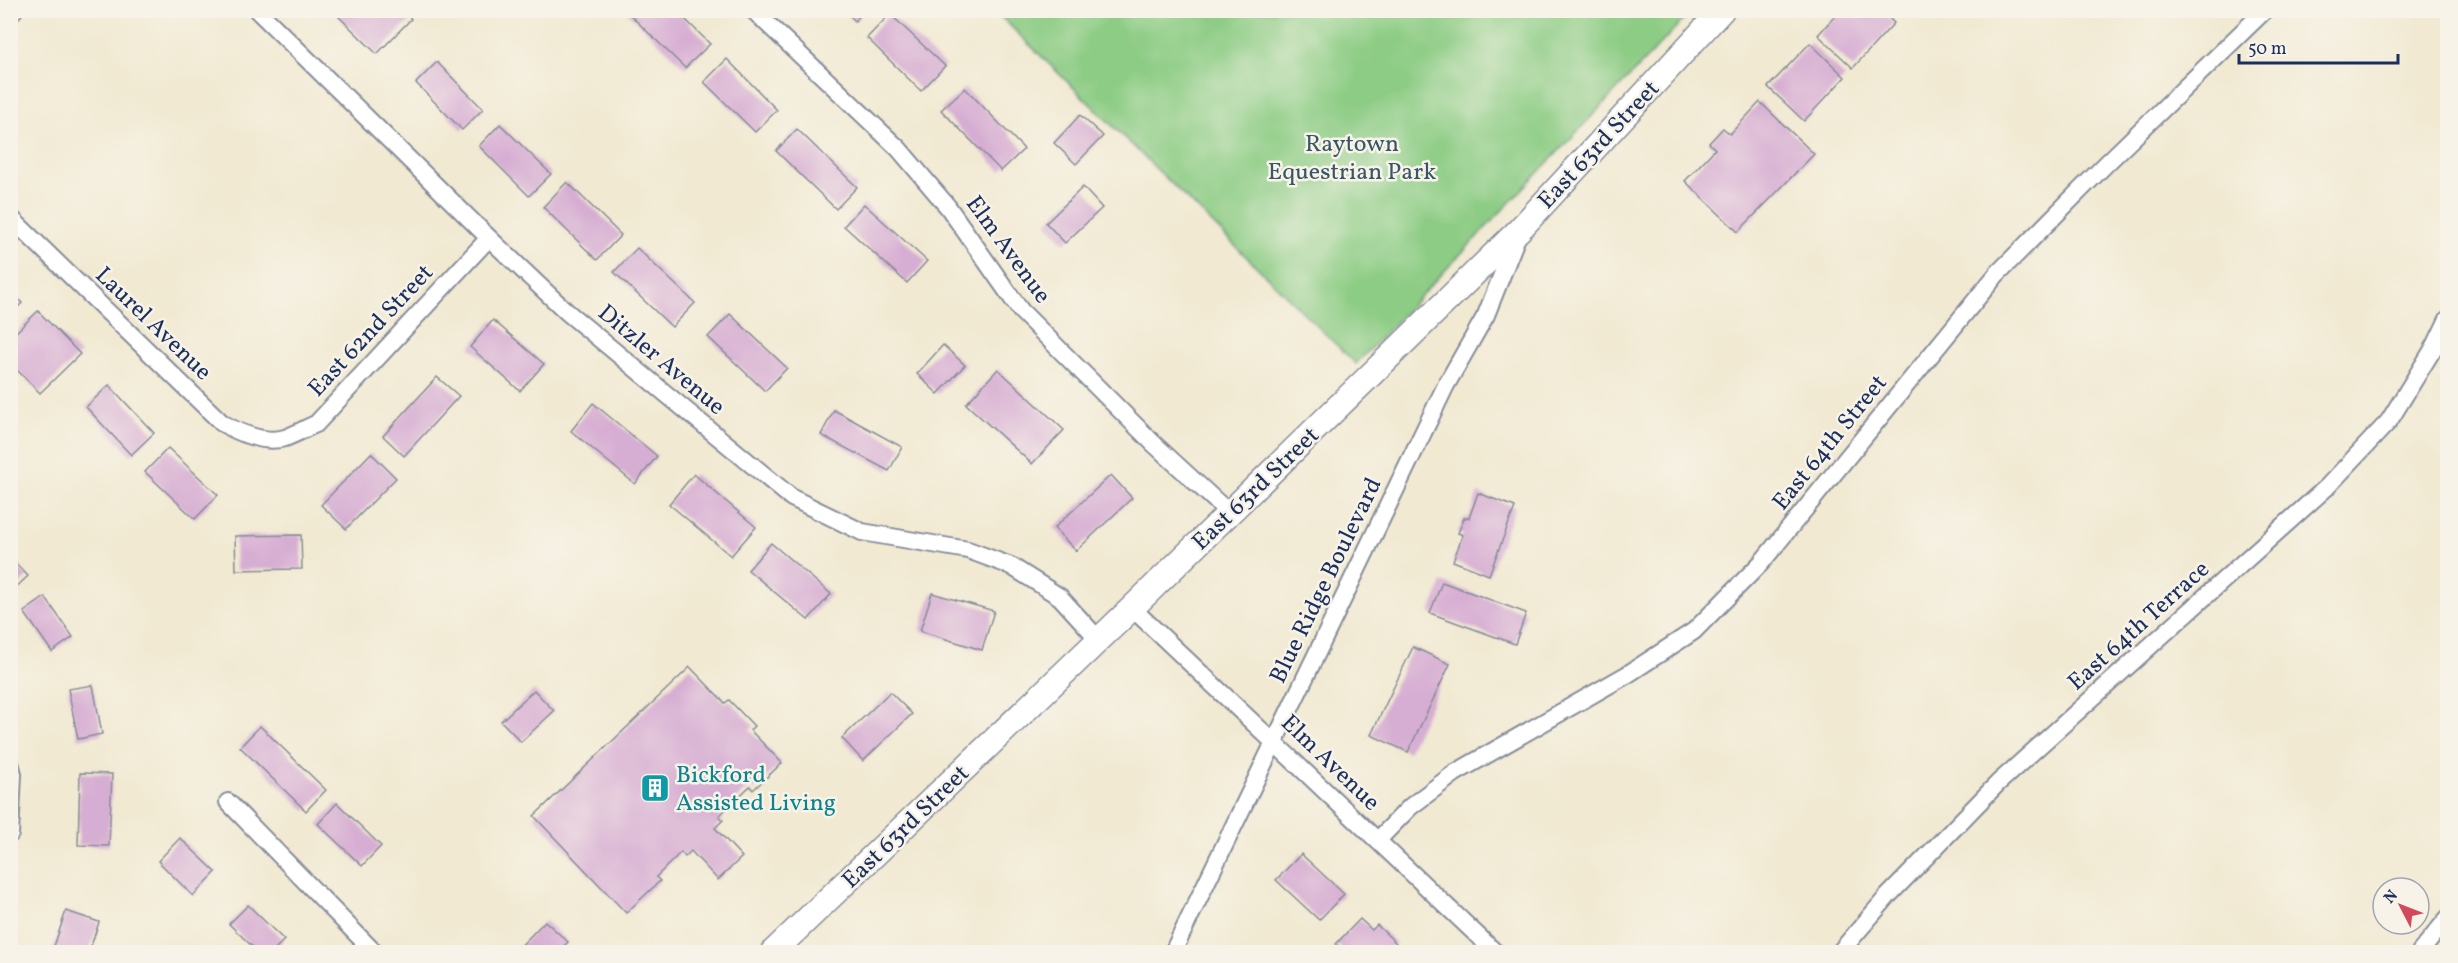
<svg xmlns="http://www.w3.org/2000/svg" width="2458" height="963" font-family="Vollkorn,serif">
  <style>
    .green { fill: #8ccc84; stroke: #547e71; stroke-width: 1.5 }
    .building { fill: #d7aed3 }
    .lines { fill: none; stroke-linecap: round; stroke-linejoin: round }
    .minor-casing { stroke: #868c98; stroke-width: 20 }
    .secondary-casing { stroke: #868c98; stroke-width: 27 }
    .minor { stroke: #fff; stroke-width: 16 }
    .secondary { stroke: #fff; stroke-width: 24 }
    .labels { text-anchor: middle; stroke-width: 5; stroke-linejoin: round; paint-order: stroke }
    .park-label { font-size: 24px; fill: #375668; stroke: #f7f3e8 }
    .street-label { font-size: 24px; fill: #1b2f5e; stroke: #f7f3e8 }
    .culture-label { font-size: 24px; fill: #0d838f; stroke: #f7f3e8; text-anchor: start }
  </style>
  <rect width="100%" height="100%" fill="#f7f3e8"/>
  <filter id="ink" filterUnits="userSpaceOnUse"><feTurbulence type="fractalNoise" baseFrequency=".0167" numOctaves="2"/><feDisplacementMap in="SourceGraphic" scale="12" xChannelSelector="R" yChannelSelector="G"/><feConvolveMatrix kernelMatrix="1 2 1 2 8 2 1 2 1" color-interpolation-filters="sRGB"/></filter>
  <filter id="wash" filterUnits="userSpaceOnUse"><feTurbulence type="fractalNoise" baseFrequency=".008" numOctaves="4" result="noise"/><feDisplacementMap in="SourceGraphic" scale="24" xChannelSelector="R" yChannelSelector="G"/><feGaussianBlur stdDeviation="1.35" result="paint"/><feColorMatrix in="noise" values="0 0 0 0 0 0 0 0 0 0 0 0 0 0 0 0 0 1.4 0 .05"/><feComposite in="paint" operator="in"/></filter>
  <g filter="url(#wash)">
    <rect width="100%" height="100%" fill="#f1e9d2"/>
    <path class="green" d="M995 11H1692L1356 364Z"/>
    <g id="blocks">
      <g class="building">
        <path d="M332 10H402L411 19 377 54Z"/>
        <path d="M630 10H676L710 44 685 68 628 13Z"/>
        <path d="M844 10H865L855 21Z"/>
        <path d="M1840 10H1881L1894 23 1853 68 1818 35Z"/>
        <path d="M1929 10H1947L1938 19Z"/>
        <path d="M890 14 945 66 921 91 867 38Z"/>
        <path d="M1810 43 1845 77 1804 121 1768 87Z"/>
        <path d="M727 59 777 110 755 132 704 82Z"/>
        <path d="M437 62 483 109 462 130 416 83Z"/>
        <path d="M965 88 1024 149 1001 171 941 110Z"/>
        <path d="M1760 102 1814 154 1738 232 1685 181 1715 149 1709 143 1723 128 1730 134Z"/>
        <path d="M1080 115 1103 136 1076 164 1054 143Z"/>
        <path d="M500 124 551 174 529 196 479 146Z"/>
        <path d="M797 129 857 187 836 209 776 151Z"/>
        <path d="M567 182 621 235 597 260 543 207Z"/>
        <path d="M1083 187 1102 208 1065 243 1046 223Z"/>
        <path d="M864 204 927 261 907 283 844 226Z"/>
        <path d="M637 248 695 303 672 327 614 272Z"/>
        <path d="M10 291 22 303 10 315Z"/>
        <path d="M38 311 80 354 40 393 10 363V338Z"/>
        <path d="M730 314 787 368 765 391 708 337Z"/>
        <path d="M493 320 544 364 520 391 470 347Z"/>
        <path d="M943 345 965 365 938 394 917 374Z"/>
        <path d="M998 369 1064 430 1032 464 966 404Z"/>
        <path d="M437 377 459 396 404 456 383 436Z"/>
        <path d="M109 385 154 433 131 455 86 407Z"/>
        <path d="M593 403 657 456 635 484 571 431Z"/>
        <path d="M834 410 902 447 889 471 821 435Z"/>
        <path d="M168 448 218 495 195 519 145 472Z"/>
        <path d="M371 453 396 478 346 529 321 505Z"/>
        <path d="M694 474 756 527 731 556 669 504Z"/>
        <path d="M1111 475 1132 498 1076 551 1054 528Z"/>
        <path d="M1478 493 1515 507 1489 575 1453 561 1463 535 1458 533 1464 518H1469Z"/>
        <path d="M301 535 302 569 236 570 235 536Z"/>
        <path d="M771 543 831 594 808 620 748 570Z"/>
        <path d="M10 558 28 576 10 593Z"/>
        <path d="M1442 582 1526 613 1515 644 1430 613Z"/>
        <path d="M932 593 994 611 982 650 920 631Z"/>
        <path d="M45 597 73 637 52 652 24 612Z"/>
        <path d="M1413 647 1450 664 1408 752 1371 735Z"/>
        <path d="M690 667 725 703 729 700 754 726 750 730 782 763 753 790 750 786 719 816 723 820 715 828 742 857 718 880 691 851 685 857 681 852 656 877 660 881 626 913 534 816Z"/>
        <path d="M93 685 102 734 78 739 68 689Z"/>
        <path d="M534 690 554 711 521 742 501 721Z"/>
        <path d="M890 692 912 714 863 761 842 738Z"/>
        <path d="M260 726 326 790 306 811 240 747Z"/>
        <path d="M80 773 112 774 109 846 78 845Z"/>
        <path d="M337 803 381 846 362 866 318 824Z"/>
        <path d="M180 838 216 872 193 896 158 861Z"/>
        <path d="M1301 854 1344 894 1319 920 1276 880Z"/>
        <path d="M248 905 284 940 272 952H258L229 924Z"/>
        <path d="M66 911 99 922 89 952H52Z"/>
        <path d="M1360 919 1372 930 1377 925 1396 943 1391 948 1396 952H1345L1336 944Z"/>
        <path d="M545 921 568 942 558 952H515Z"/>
      </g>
    </g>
  </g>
  <g filter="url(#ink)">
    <use href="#blocks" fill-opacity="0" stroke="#868c98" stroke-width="1.5"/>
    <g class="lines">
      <g class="minor-casing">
        <g id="minor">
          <path d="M257 10 489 238 567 312 792 498 862 532 968 550 1011 566 1060 597 1099 640"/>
          <path d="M753 10 899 149 948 207 1021 311 1153 443 1229 513"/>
          <path d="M10 14 14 10"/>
          <path d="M10 217 222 423C239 433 265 444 285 438 296 434 306 428 316 424L489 238"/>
          <path d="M1132 608 1495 952"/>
          <path d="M10 763 13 774 10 834"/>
          <path d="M228 802 374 952"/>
          <path d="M1378 840 1410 807 1455 773 1628 674 1694 631 1761 563 1997 274 2107 163 2265 10"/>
          <path d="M1173 952 1446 385 1486 315 1517 237"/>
          <path d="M1840 952 1887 897 1998 783 2327 487 2389 421 2435 346 2448 319"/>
          <path d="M2420 952 2448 918"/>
        </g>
      </g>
      <g class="secondary-casing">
        <path id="secondary" d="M773 952 1132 608 1520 229 1722 10"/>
      </g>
      <use href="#minor" class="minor"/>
      <use href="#secondary" class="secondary"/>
    </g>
  </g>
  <defs>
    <g id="building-square" transform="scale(1.5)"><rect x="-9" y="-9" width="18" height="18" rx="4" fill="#0f9aa8" stroke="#f7f3e8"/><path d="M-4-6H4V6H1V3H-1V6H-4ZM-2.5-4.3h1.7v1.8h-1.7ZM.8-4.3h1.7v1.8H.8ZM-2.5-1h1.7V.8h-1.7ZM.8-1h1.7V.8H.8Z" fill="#fff"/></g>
  </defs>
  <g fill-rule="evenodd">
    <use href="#building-square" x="655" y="788"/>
  </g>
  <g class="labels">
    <g class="park-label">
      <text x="1352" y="151">Raytown<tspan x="1352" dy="28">Equestrian Park</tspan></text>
    </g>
    <g class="street-label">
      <text transform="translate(1598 144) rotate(-47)" y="8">East 63rd Street</text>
      <text transform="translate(1009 249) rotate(54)" y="8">Elm Avenue</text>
      <text transform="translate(154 323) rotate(44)" y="8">Laurel Avenue</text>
      <text transform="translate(370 330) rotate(-47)" y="8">East 62nd Street</text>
      <text transform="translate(662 359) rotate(40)" y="8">Ditzler Avenue</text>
      <text transform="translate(1829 442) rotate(-51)" y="8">East 64th Street</text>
      <text transform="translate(1255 488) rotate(-44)" y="8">East 63rd Street</text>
      <text transform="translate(1325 580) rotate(-64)" y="8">Blue Ridge Boulevard</text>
      <text transform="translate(2138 625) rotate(-42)" y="8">East 64th Terrace</text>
      <text transform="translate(1331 762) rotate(44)" y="8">Elm Avenue</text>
      <text transform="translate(905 826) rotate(-44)" y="8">East 63rd Street</text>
    </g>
    <g class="culture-label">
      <text x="676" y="782">Bickford<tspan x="676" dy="28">Assisted Living</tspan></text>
    </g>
  </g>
  <rect width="2458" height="963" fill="none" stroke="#f7f3e8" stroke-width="36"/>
  <g transform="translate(2401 906) rotate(312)"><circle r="28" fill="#f7f3e8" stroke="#9fa5b1" stroke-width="1.5"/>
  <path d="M0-4.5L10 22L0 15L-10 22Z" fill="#d1495b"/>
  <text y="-9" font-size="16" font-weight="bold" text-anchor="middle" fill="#1b2f5e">N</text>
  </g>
  <path d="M2239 54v9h159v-9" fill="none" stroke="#1b2f5e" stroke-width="3"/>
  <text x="2248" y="54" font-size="18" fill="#1b2f5e" stroke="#f7f3e8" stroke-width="4.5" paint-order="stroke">50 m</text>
</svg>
